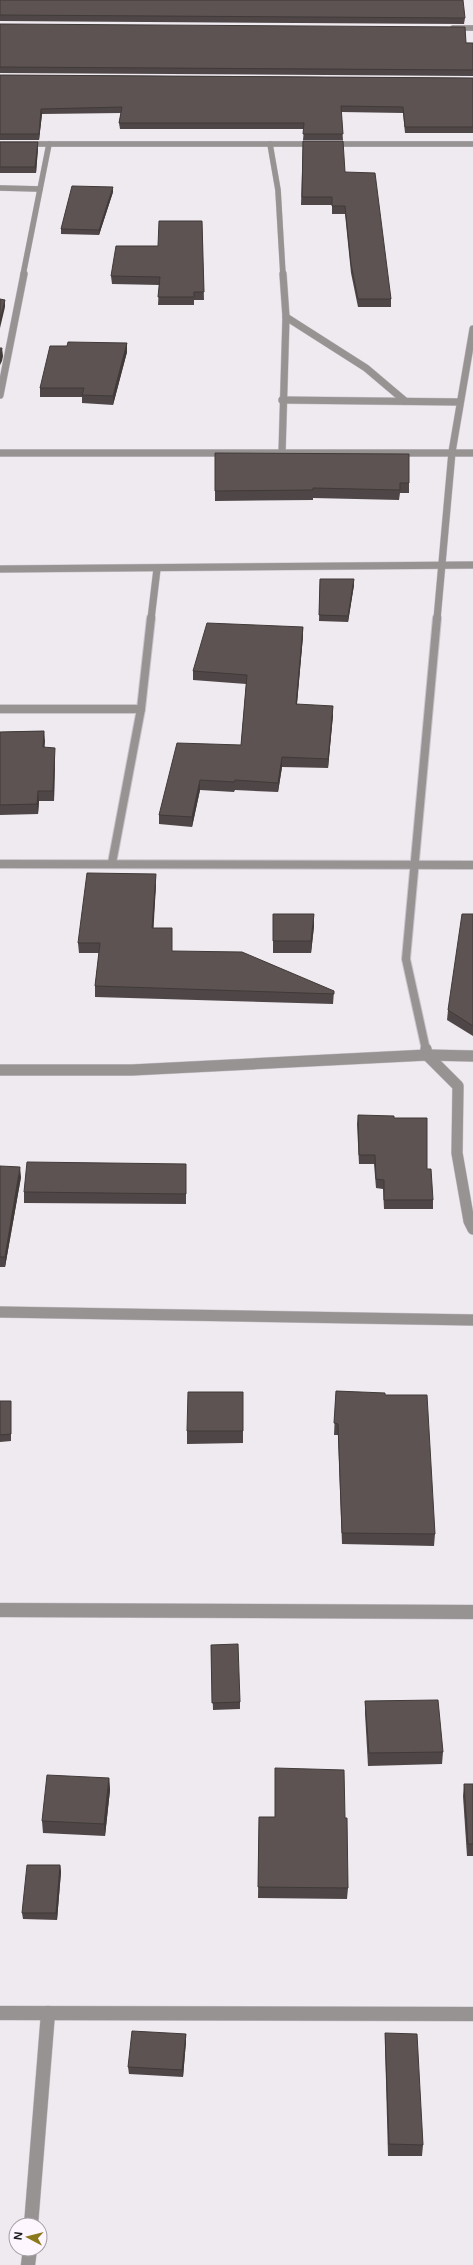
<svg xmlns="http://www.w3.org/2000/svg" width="473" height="2265" font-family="Inter,sans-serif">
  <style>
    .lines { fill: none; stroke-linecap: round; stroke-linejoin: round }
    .street-far4-casing { stroke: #cac4cb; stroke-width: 6 }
    .street-far3-casing { stroke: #cac4cb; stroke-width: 8 }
    .street-far2-casing { stroke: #cac4cb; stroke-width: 10 }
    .street-far1-casing { stroke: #cac4cb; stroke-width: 12 }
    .street-casing { stroke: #cac4cb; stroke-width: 15 }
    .street-far4 { stroke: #989393; stroke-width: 5.5 }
    .street-far3 { stroke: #989393; stroke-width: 7 }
    .street-far2 { stroke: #989393; stroke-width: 8 }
    .street-far1 { stroke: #989393; stroke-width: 11 }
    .street { stroke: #989393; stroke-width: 14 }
    .wall { fill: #4f4747 }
    .shaded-wall { fill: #403a39 }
    .building { fill: #5c5352; stroke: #403a39 }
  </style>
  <rect width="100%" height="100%" fill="#efe9f0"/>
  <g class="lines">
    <g class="street-far4-casing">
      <g id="street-far4">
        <path d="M453 28H473"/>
        <path d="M0 144H473"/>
        <path d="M270 144 278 190 283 275"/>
        <path d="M0 188 40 189"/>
        <path d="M23 275 49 144"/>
      </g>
    </g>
    <g class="street-far3-casing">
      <g id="street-far3">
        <path d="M286 317 366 368 405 401"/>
        <path d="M0 395 24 274"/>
        <path d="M282 400 459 402"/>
        <path d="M0 453H473"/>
        <path d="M282 453 286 317 283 274"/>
        <path d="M0 569 473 565"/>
        <path d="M151 619 157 569"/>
        <path d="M437 619 452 452 473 329"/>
      </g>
    </g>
    <g class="street-far2-casing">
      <g id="street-far2">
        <path d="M0 709H141"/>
        <path d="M112 863 141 709 151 618"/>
        <path d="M0 864 473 865"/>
        <path d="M426 1050 406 959 437 618"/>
      </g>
    </g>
    <g class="street-far1-casing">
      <g id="street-far1">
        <path d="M426 1049 427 1055 458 1086 457 1153 469 1221 473 1229"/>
        <path d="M0 1070H132L427 1055 473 1056"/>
        <path d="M0 1312 473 1320"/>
      </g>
    </g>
    <g class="street-casing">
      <g id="street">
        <path d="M0 1610 473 1612"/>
        <path d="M0 2013 473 2014"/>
        <path d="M31 2225 48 2013"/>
        <path d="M28 2265 30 2249"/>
      </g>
    </g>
    <use href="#street-far4" class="street-far4"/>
    <use href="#street-far3" class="street-far3"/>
    <use href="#street-far2" class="street-far2"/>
    <use href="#street-far1" class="street-far1"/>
    <use href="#street" class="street"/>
  </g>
  <g class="wall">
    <path d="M0 0 465 18 464 24 0 21Z"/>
    <path d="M0 24 473 43V76L0 73Z"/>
    <path d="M0 75 473 78V133H405L403 113 341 112 343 140H303L304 129H120L119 123 121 113 42 114 39 140H0Z"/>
    <path d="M303 141 345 172 391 299V307H358L351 273 345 214H332V205H301Z"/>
    <path d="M0 142 38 148 36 173H0Z"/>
    <path d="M113 192 99 235 61 234V229Z"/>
    <path d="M202 221 204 300H194V305H158L159 285 112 284 111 276 158 246Z"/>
    <path d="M127 343V352L113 405 82 403V397H40V388L67 346Z"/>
    <path d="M215 453 409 483V493H400L399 500 313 498V500L215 501Z"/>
    <path d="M320 579 354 585 348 622 319 621Z"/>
    <path d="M303 627V636L297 704 333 715 328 768 282 767 278 792 235 790 234 792 200 790 192 827 159 824V815L241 745 246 684 193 680V671Z"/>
    <path d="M44 731V747L55 758 54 801H39L38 814 0 815V732Z"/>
    <path d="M156 884 153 928H172V951L334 991 333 1004 95 997V986L99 953H79L78 943Z"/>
    <path d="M273 914 314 926 311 953H273Z"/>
    <path d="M473 914V1036L447 1020 448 1010Z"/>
    <path d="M358 1115 394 1118 433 1200V1209H384L383 1189 376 1188 374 1164H359L357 1124Z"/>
    <path d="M186 1164V1204L24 1203V1192Z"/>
    <path d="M0 1166 21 1177 5 1267H0Z"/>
    <path d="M336 1391 385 1395 435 1534 434 1546 342 1544 338 1435H334Z"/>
    <path d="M243 1392V1443L187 1444V1431Z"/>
    <path d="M0 1401 11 1408V1441L0 1442Z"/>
    <path d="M211 1645 240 1702V1709L213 1710Z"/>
    <path d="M365 1701 443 1752 442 1764 368 1766 365 1713Z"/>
    <path d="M109 1778 110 1790 105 1836 43 1833 42 1821Z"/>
    <path d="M464 1784H473V1856H467L463 1796Z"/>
    <path d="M259 1817 345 1818 348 1888 347 1899 258 1898Z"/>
    <path d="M60 1865 61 1872 57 1920 23 1919 22 1913Z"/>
    <path d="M385 2033 423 2145 422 2156H388L385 2045Z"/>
    <path d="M186 2034V2041L183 2077 129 2074 128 2067Z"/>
  </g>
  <g class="shaded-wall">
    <path d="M41 109 42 114 39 140V134Z"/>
    <path d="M38 142V148L36 173 35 167Z"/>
    <path d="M113 187V192L99 235V230Z"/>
    <path d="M5 300V307L0 328V319Z"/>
    <path d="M127 343V352L113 405V396Z"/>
    <path d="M2 348 3 356 2 361 0 365V356Z"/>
    <path d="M354 579V585L348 622V616Z"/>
    <path d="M303 627V636L296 714V704Z"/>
    <path d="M333 706V715L328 768V759Z"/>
    <path d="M44 731 45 741 44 757 43 747Z"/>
    <path d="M55 748V758L54 801 53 791Z"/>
    <path d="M282 757V767L278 792V783Z"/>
    <path d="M200 780V790L192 827V817Z"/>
    <path d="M38 791 39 801 38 814 37 804Z"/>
    <path d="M156 874V884L153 938 152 928Z"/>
    <path d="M314 914V926L311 953V941Z"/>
    <path d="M20 1167 21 1177 5 1267V1257Z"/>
    <path d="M109 1778 110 1790 105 1836 104 1824Z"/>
    <path d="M60 1865 61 1872 57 1920 56 1913Z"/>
    <path d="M186 2034V2041L183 2077 182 2070Z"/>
  </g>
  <g class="building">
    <path d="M0 0H463L465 18 0 15Z"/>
    <path d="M0 24 465 27 466 43H473V70L0 67Z"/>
    <path d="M0 75 473 78V127H405L403 107 341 106 343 134H303L304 123H119L122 107 41 109 39 134H0Z"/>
    <path d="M303 141H343L345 172 375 173 391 299H358L351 264 345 206H332V197H302Z"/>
    <path d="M0 142H38L35 167H0Z"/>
    <path d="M72 186 113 187 99 230 61 229Z"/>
    <path d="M159 221H202L204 292H194V297H158L160 277 111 276 116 246H158Z"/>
    <path d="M0 299 5 300 0 319Z"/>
    <path d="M68 342 127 343 113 396 82 395 84 388H40L50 346H67Z"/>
    <path d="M0 348H2L0 356Z"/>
    <path d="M215 453 409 454V483H400V490L313 488V490L215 491Z"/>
    <path d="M320 579H354L348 616 319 615Z"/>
    <path d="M207 623 303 627 296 704 333 706 328 759 282 757 278 783 235 780 234 782 200 780 192 817 159 815 177 743 241 745 247 675 193 671Z"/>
    <path d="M44 731 43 747 55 748 53 791H38L37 804 0 805V732Z"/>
    <path d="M87 873 156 874 152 928H172V951L242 952 334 991V994L95 986 100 943H78Z"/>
    <path d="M273 914H314L311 941H273Z"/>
    <path d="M462 914H473V1026L448 1010Z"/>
    <path d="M358 1115 394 1116V1118H427V1169H431L433 1200H384V1180L376 1179 375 1155H359Z"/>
    <path d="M27 1162 186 1164V1194L24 1192Z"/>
    <path d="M0 1166 20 1167 5 1257H0Z"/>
    <path d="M336 1391 385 1393V1395H427L435 1534 342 1533 338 1424 334 1423Z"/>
    <path d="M188 1392H243V1431H187Z"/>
    <path d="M0 1401H11V1434L0 1435Z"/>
    <path d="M238 1644 240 1702 212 1703 211 1645Z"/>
    <path d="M438 1700 443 1752 369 1753 365 1701Z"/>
    <path d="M275 1768 344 1770 345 1818H347L348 1888 258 1887 259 1817H275Z"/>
    <path d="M47 1775 109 1778 104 1824 42 1821Z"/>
    <path d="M464 1784H473V1844H468Z"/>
    <path d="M27 1865H60L56 1913H22Z"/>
    <path d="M132 2031 186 2034 182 2070 128 2067Z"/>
    <path d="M385 2033 417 2034 423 2145 389 2144Z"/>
  </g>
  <g transform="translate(28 2237) rotate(277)"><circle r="19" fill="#fdf6fe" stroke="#a49fa5"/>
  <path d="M0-3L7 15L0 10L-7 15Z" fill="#8c781c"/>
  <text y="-6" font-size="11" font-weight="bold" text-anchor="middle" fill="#1f1d20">N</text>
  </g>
</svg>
